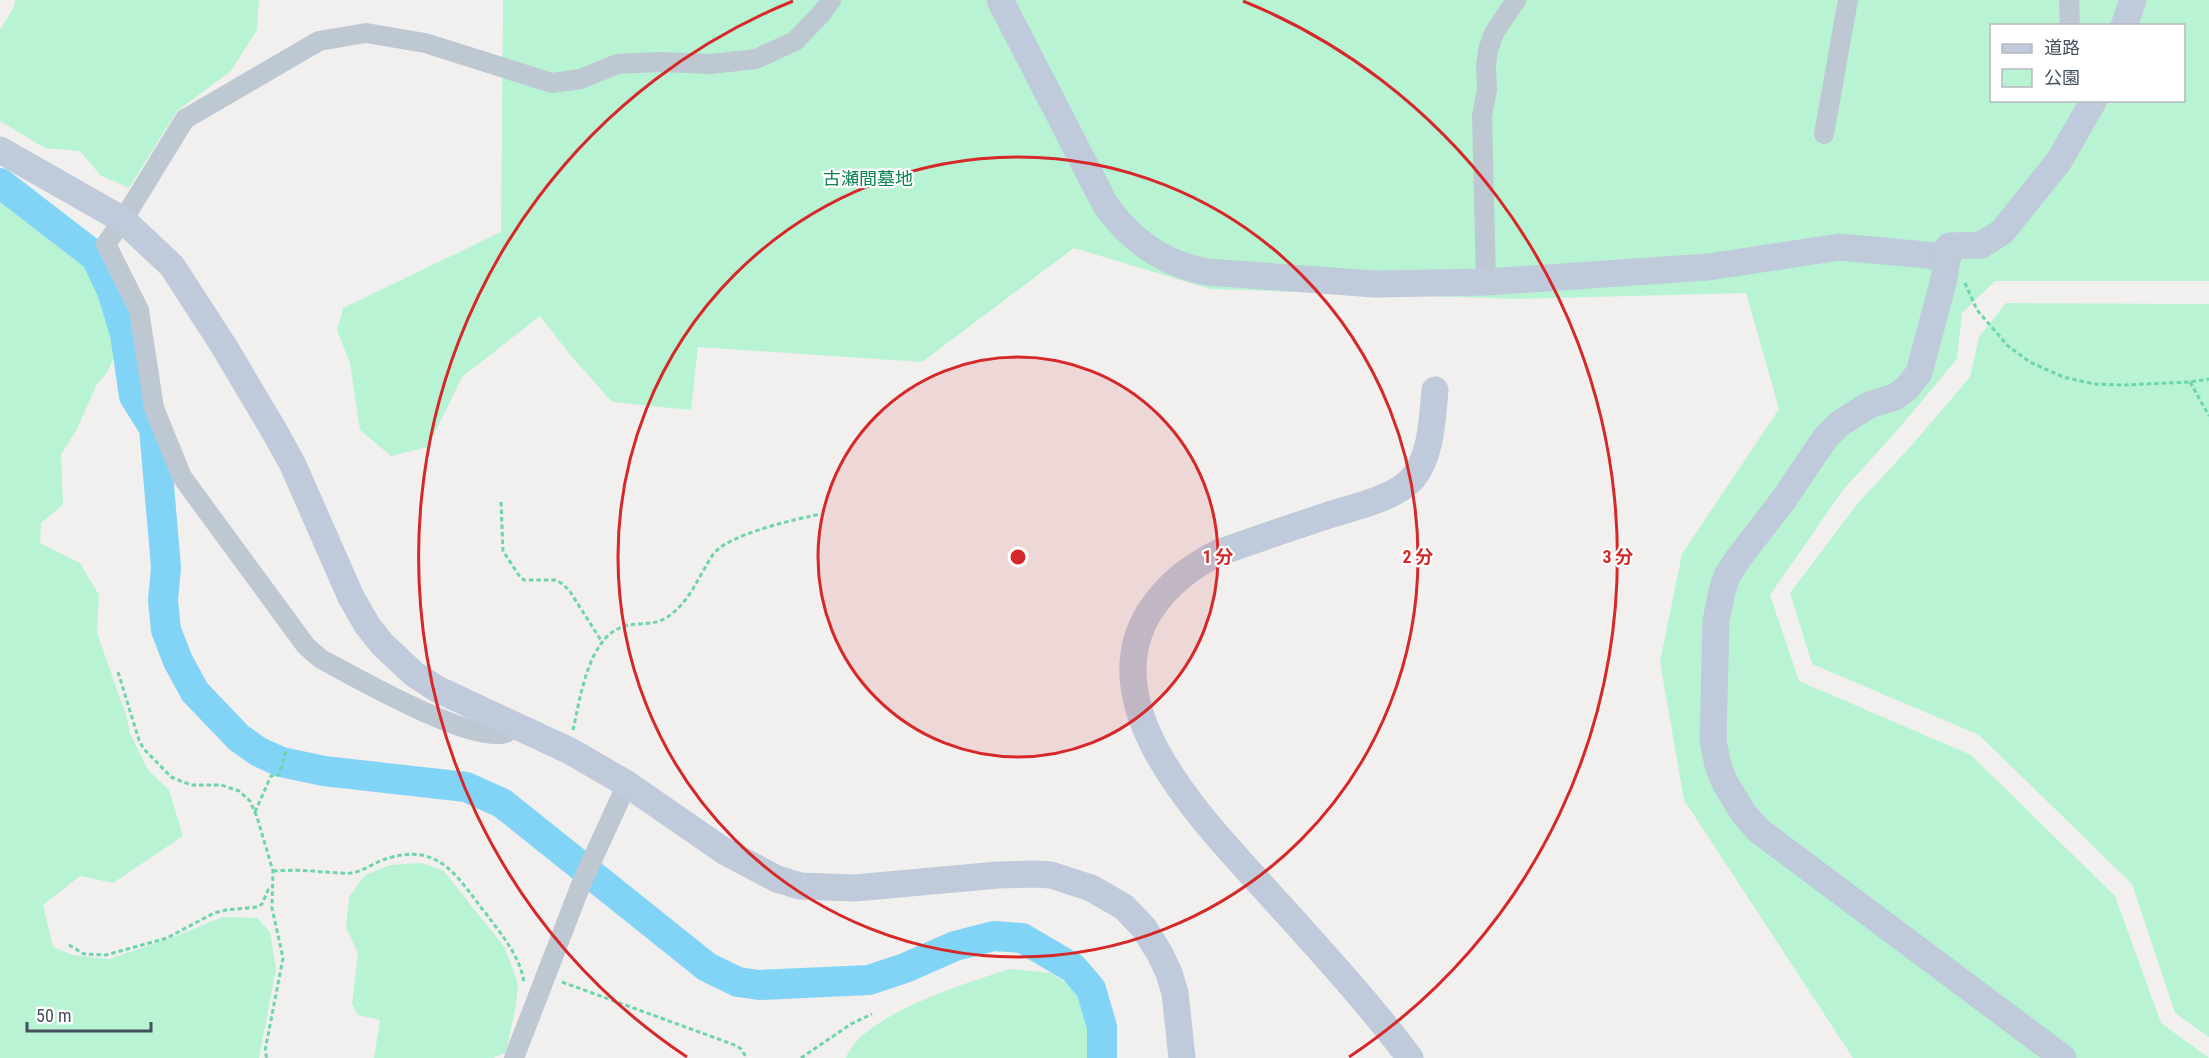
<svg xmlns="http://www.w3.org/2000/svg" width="2209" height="1058" font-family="'Roboto Condensed','Noto Sans JP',sans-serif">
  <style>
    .green { fill: #b8f4d4; fill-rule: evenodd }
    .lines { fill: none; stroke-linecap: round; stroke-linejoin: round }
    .river { stroke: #81d4f6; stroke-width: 30 }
    .path { stroke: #6cd6aa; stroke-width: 3; stroke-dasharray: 4.5 3; stroke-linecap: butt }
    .street { stroke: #bec8d2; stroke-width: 20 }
    .secondary { stroke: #bfcada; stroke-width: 27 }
    .ring { fill: none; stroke: #d62828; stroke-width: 3 }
    .labels { text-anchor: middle; stroke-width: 4.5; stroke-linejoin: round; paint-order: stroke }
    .park-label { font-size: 18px; fill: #0d8252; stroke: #fff }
    .centre { fill: #d62828; stroke: #fff; stroke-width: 3 }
    .ring-label { font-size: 18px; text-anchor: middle; font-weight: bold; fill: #d62828; stroke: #fff; stroke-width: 4.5; stroke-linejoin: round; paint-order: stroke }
  </style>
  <rect width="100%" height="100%" fill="#f2efef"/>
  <g class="green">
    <path d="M15 0H259L257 30 231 71 177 111 129 188 100 175 80 151 45 148 0 121V30L14 7Z"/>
    <path d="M503 0H2209V281H1995L1962 313 1957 359 1896 432 1843 490 1770 595 1799 681 1971 755 2115 896 2161 1023 2209 1058H1853L1684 800 1660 662 1682 554 1779 409 1746 293 1518 299 1210 289 1074 248 922 362 698 347 691 410 612 402 572 357 540 316 462 377 428 447 391 456 360 430 350 363 337 330 343 308 501 232ZM1992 26H2184V100H1992Z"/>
    <path d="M0 190 70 241 82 260 92 263 110 299 120 344 107 373 97 384 76 431 61 454 63 505 41 523 40 543 80 563 99 595 97 633 126 715 130 733 148 770 169 790 183 836 113 883 80 876 43 905 53 947 72 955 109 959 176 936 223 917 257 918 270 932 276 969 259 1058H0Z"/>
    <path d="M2006 303 2209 304V1037L2175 1013 2132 884 1979 735 1812 664 1790 593 1858 503 1912 445 1970 377 1979 337Z"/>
    <path d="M421 863 443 870 505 948 518 984 516 1005 506 1052 493 1058H374L380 1020 358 1015 352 1004 358 953 346 928 349 897 365 875 390 865Z"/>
    <path d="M1010 969 1051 973 1076 990 1084 1017 1092 1024 1093 1058H846C861 1015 969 982 1010 969Z"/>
  </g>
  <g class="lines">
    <path class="river" d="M0 183 96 257 112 291 125 334 134 396 154 428 166 567 163 600 166 630 178 661 195 692 239 738 259 752 281 762 324 771 466 787 502 803 707 967 738 982 759 985 869 980 905 968 955 946 994 936 1022 938 1073 968 1091 989 1102 1027V1058"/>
    <g class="path">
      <path d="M1965 283 1977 310 2008 346 2030 362 2063 377 2094 384 2124 385 2190 382 2209 379"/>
      <path d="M2190 382 2209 416"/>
      <path d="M501 502 503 551 520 577 524 580H556L561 583 569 590 602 642"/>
      <path d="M118 672 139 740 143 748 171 777 191 785H221L239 791 250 801 257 817 273 871 272 908 283 958 265 1051 267 1058"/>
      <path d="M573 730C580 699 588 639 622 627 642 620 655 629 674 612 692 596 699 576 712 556 724 535 796 519 821 514"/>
      <path d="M255 812 271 776 279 775 286 751"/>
      <path d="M273 871C290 870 306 870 323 872 332 872 342 874 351 873 365 871 376 861 389 858 441 842 459 880 487 915 502 935 521 958 524 983"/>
      <path d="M69 945 84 954 106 955 167 938 214 913 226 910 257 907 262 904 268 890 271 888"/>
      <path d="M562 982 732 1044 740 1048 747 1058"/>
      <path d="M801 1058 851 1024 872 1014"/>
    </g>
    <g class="street">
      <path d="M2069 0 2070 26"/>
      <path d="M1824 134 1848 0"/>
      <path d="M1486 282 1482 116 1487 89 1486 66 1488 50 1494 33 1516 0"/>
      <path d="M517 724C514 727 509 731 506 733 471 744 355 677 321 659L306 646 182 477 154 408 139 310 106 244 123 220 185 119 319 41 366 33 425 43 552 83 581 79 617 64 659 62 711 64 756 59 795 41 822 13 831 0"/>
      <path d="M514 1058 582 882 627 784"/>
    </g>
    <g class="secondary">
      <path d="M1000 0 1105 204C1130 240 1165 265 1208 272L1375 284 1486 282 1708 267 1840 247 1948 257"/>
      <path d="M2124 26 2133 0"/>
      <path d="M0 150 123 220 172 266 225 348 276 434 293 465 351 597 367 625 382 644 414 674 437 689 570 751 627 784 724 851 777 879 800 886 855 888 998 875 1033 874 1051 875 1091 888 1124 907 1144 928 1160 954 1169 973 1175 993 1182 1058"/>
      <path d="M1410 1058C1368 1002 1321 951 1274 899 1213 830 1087 711 1150 611 1168 584 1190 567 1218 553 1254 540 1290 528 1326 516 1353 507 1395 499 1413 478 1432 454 1432 419 1435 390"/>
      <path d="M2063 1058 1758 830 1744 814 1725 783 1718 765 1713 741 1716 621 1722 591 1727 576 1737 560 1784 499 1826 437 1839 424 1869 405 1895 397 1907 388 1919 373 1944 279 1949 246 1981 245 2002 232 2059 161 2094 100"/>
    </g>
  </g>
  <circle cx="1018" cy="557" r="200" fill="#d62828" fill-opacity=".12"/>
  <g class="ring">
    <circle cx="1018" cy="557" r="200"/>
    <circle cx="1018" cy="557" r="400"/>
    <path d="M687 1057A600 600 0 0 1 793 1M1243 1A600 600 0 0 1 1349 1057"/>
  </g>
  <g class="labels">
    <g class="park-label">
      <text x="868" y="185">古瀬間墓地</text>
    </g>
  </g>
  <circle cx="1018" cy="557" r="9" class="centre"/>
  <g class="ring-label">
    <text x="1218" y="563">1 分</text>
    <text x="1418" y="563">2 分</text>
    <text x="1618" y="563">3 分</text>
  </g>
  <rect x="1990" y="24" width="195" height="78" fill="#ffffff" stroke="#b5b9bf" stroke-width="1.5"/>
  <rect x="2002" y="44" width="30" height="9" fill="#bfcada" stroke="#b5b9bf" stroke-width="1.5"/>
  <text x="2044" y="54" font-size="18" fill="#45505e">道路</text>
  <rect x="2002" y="69" width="30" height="18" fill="#b8f4d4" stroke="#b5b9bf" stroke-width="1.5"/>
  <text x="2044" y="84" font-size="18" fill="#45505e">公園</text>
  <path d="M27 1022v9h124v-9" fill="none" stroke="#45505e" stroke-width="3"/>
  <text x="36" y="1022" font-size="18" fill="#45505e" stroke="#ffffff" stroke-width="4.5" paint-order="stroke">50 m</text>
</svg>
